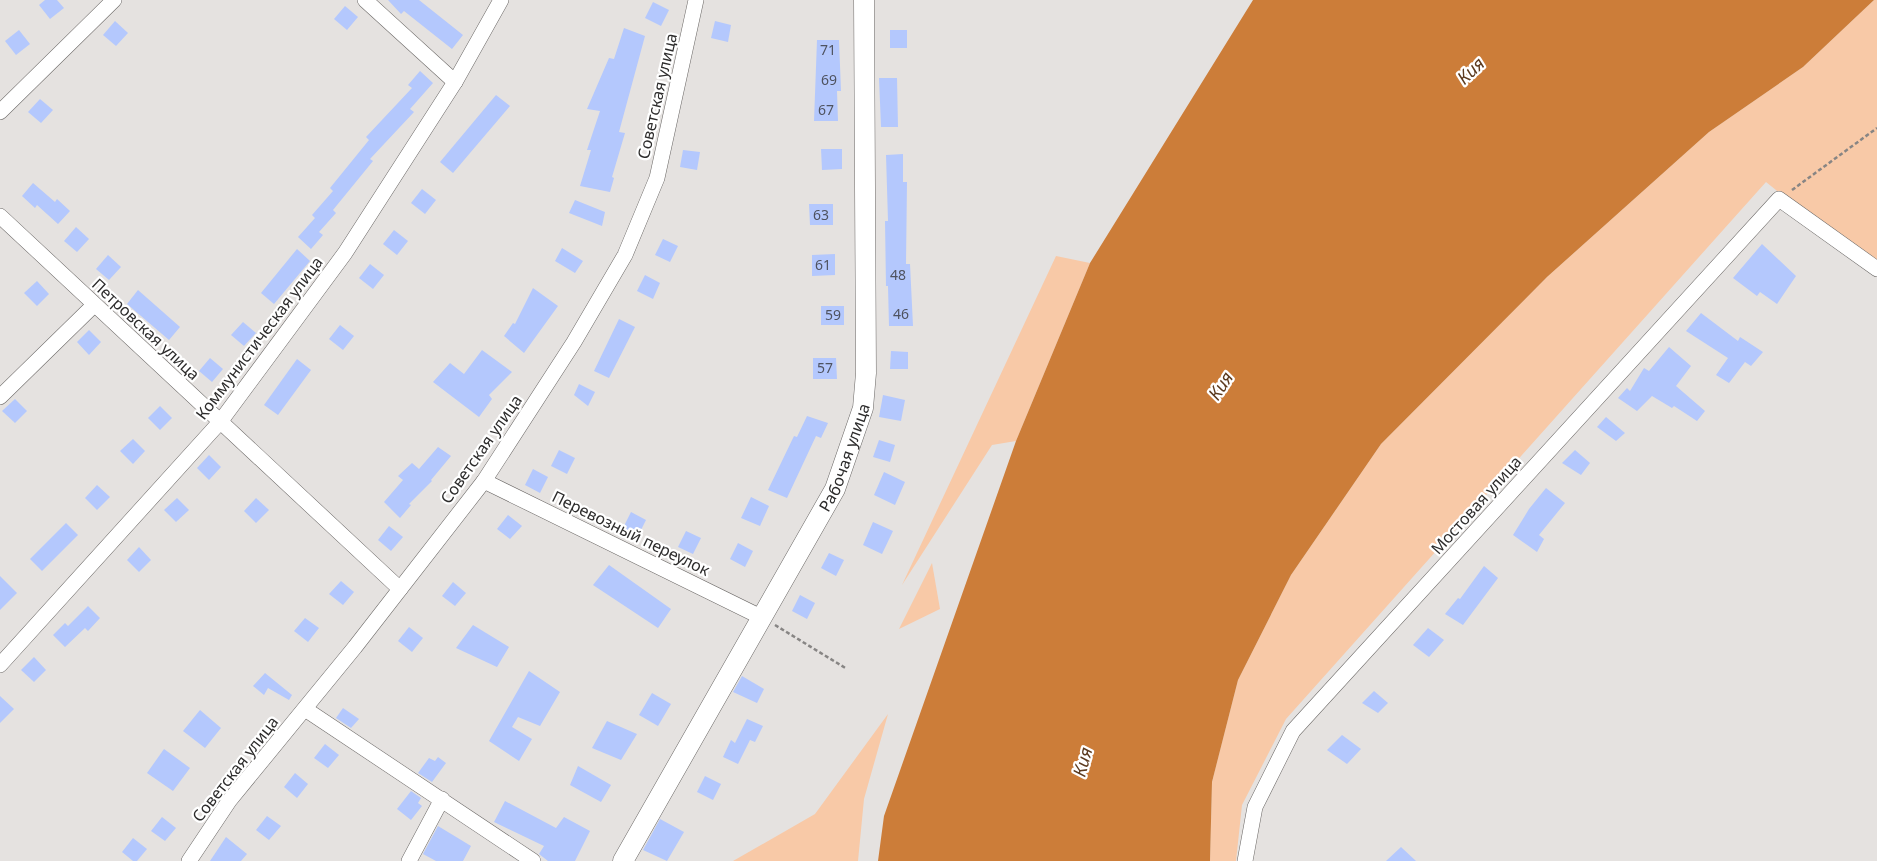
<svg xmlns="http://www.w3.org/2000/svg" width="1877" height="861" font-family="'Noto Sans',sans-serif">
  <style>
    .green { fill: #f8c9a7 }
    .water { fill: #cc7d39 }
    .building { fill: #b4c8fd }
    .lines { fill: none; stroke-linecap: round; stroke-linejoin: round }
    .street-casing { stroke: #6c6967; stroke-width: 16 }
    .secondary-casing { stroke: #6c6967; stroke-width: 21 }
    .path { stroke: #878584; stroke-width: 2.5; stroke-dasharray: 4 2.5; stroke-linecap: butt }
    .street { stroke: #fff; stroke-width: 15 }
    .secondary { stroke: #fff; stroke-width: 20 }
    .labels { text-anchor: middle; stroke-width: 4.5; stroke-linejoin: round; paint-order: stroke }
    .number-label { font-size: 14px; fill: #4f5360 }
    .street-label { font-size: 16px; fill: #2d2c2c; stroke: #fff }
    .water-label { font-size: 18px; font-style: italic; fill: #5c3a1e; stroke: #fff }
  </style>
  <rect width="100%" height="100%" fill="#e5e2e0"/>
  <g class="green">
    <path d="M1874 0H1877V272L1766 182 1286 719 1242 805 1236 861H1210L1212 782 1238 680 1291 575 1381 444 1547 277 1709 132 1803 67Z"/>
    <path d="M1056 256 1090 263 1016 441 992 445 902 585Z"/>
    <path d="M932 563 940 609 899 629Z"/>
    <path d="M888 714 864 799 858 861H733L815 814Z"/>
  </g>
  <path class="water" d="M1253 0H1874L1803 67 1709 132 1547 277 1381 444 1291 575 1238 680 1212 782 1210 861H878L884 816 1016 441 1090 263Z"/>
  <g class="building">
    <path d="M45 0H57L64 8 50 19 39 5Z"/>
    <path d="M388 0H419L463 35 452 49 404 11 401 14Z"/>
    <path d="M653 2 669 10 661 26 645 18Z"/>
    <path d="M345 6 358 17 347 30 334 19Z"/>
    <path d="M115 21 128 33 116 46 103 35Z"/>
    <path d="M715 21 731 25 728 42 711 38Z"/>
    <path d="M624 28 645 36 619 132 625 133 612 177 614 178 610 192 580 186 591 150H587L600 111 587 109 609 58 614 59Z"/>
    <path d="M19 30 30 44 16 55 5 41Z"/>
    <rect x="890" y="30" width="17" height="18"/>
    <path d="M817 40H839L841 91H837L838 121H814Z"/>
    <path d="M420 71 433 83 410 109 414 112 370 159 373 161 333 210 336 213 319 232 323 235 311 249 298 237 315 218 312 215 333 191 330 188 369 140 366 137 412 88 408 85Z"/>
    <path d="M879 78H897L898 127H881Z"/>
    <path d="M496 95 510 106 453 173 440 162Z"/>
    <path d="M40 99 53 110 41 123 28 112Z"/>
    <path d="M821 149H842V169L822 170Z"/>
    <path d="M683 150 700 152 697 170 680 167Z"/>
    <path d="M903 154V182H907L906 264H910L913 326H889L888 286H886L885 221H888L886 155Z"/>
    <path d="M33 183 55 202 57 199 70 211 58 224 37 205 35 208 22 196Z"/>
    <path d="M422 189 436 200 425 214 411 203Z"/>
    <path d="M575 200 605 212 602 226 569 213Z"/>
    <path d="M809 204H833V225H810Z"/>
    <path d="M76 227 89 239 77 252 64 241Z"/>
    <path d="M394 230 408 241 397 255 383 244Z"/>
    <path d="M663 239 678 246 670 262 655 255Z"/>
    <path d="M1762 244 1796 276 1777 304 1760 292 1757 296 1733 278Z"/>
    <path d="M562 248 583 261 575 273 555 261Z"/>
    <path d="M297 249 310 261 274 304 261 293Z"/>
    <path d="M835 254V275L812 276V255Z"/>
    <path d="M108 255 121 267 109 280 96 269Z"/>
    <path d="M370 264 384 275 373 289 359 278Z"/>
    <path d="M645 275 660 283 653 299 637 291Z"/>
    <path d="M37 281 49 294 37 306 24 293Z"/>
    <path d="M533 288 558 306 524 353 504 336 513 323 515 324Z"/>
    <path d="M138 290 180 327 169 340 127 304Z"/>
    <rect x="821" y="306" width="23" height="19"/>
    <path d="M1701 313 1738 341 1740 337 1763 352 1751 366 1745 362 1729 383 1716 375 1728 358 1686 331Z"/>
    <path d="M619 319 635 327 609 378 594 371Z"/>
    <path d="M243 322 256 333 244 346 231 335Z"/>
    <path d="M340 325 354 336 343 350 329 339Z"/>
    <path d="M89 330 101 342 89 355 77 342Z"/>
    <path d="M1669 347 1691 366 1676 386 1705 411 1697 421 1674 406 1672 408 1652 396 1637 411 1618 398 1627 388 1630 391 1644 368 1649 371Z"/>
    <path d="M482 350 512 372 489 395 492 399 479 417 433 382 450 363 464 374Z"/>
    <path d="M891 351 908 352V369H890Z"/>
    <path d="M210 358 223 369 212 382 199 371Z"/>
    <path d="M813 358H836L837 379H813Z"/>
    <path d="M297 359 311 370 278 415 264 405Z"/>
    <path d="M579 384 595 392 588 406 574 395Z"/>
    <path d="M883 395 905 400 901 421 879 417Z"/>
    <path d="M15 399 27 411 15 423 2 411Z"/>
    <path d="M160 406 172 418 160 430 148 418Z"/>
    <path d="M807 416 828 423 821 438 816 436 787 498 768 490 794 436 797 437Z"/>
    <path d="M1606 417 1625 433 1616 441 1597 427Z"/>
    <path d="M133 439 145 451 133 464 120 451Z"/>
    <path d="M879 440 895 445 890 462 873 457Z"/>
    <path d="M438 447 451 456 431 480 432 481 409 504 411 505 400 518 384 502 403 480 398 476 412 463 419 469Z"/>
    <path d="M559 450 575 458 567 474 551 466Z"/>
    <path d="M1575 450 1590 463 1581 475 1562 463Z"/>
    <path d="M209 455 221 467 209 480 197 468Z"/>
    <path d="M533 469 548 477 540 493 525 485Z"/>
    <path d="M884 472 905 482 895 505 874 495Z"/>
    <path d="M97 485 110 497 97 510 85 498Z"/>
    <path d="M1546 488 1565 503 1539 535 1544 539 1537 552 1513 535 1529 509Z"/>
    <path d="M751 497 769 506 760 526 741 518Z"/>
    <path d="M177 498 189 510 176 522 164 510Z"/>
    <path d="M256 498 269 510 256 523 244 511Z"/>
    <path d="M631 512 646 520 638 536 623 528Z"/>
    <path d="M508 515 522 526 510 539 497 529Z"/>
    <path d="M873 522 893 531 882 554 863 545Z"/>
    <path d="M66 523 78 535 42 571 30 559Z"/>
    <path d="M389 526 403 537 391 551 378 540Z"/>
    <path d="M686 531 701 538 693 554 678 547Z"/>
    <path d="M738 543 753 551 745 567 730 559Z"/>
    <path d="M139 547 151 560 139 572 127 560Z"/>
    <path d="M829 553 844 560 836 576 821 568Z"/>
    <path d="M609 565 671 609 658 628 593 585Z"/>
    <path d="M1484 566 1498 578 1463 625 1445 614 1458 598 1460 599Z"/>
    <path d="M0 576 17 593 0 610Z"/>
    <path d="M341 581 354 592 343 605 329 594Z"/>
    <path d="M453 582 466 593 455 606 442 596Z"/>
    <path d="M800 595 815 603 807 619 792 611Z"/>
    <path d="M88 606 100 618 88 631 85 628 65 647 53 635 65 623 68 626Z"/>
    <path d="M305 618 319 628 308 642 294 631Z"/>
    <path d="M473 625 509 647 497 667 456 648Z"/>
    <path d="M409 627 423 638 412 652 398 641Z"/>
    <path d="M1428 628 1444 640 1429 657 1413 645Z"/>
    <path d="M34 657 46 670 34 682 21 670Z"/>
    <path d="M529 671 560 692 540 726 518 717 512 727 532 739 519 761 489 741Z"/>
    <path d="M265 673 292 695 289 700 268 688 264 695 253 686Z"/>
    <path d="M742 676 764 689 757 703 733 692Z"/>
    <path d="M1374 691 1388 703 1378 713 1362 703Z"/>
    <path d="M652 693 671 704 658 726 639 715Z"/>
    <path d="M0 696 14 709 0 723Z"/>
    <path d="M343 708 359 719 351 728 336 718Z"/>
    <path d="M200 710 221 728 205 748 183 731Z"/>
    <path d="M747 719 763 726 755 742 750 740 738 764 723 757 731 740 735 743Z"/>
    <path d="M607 721 637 734 621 760 592 748Z"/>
    <path d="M1342 735 1361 749 1347 764 1327 750Z"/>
    <path d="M325 744 339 755 328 768 314 758Z"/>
    <path d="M164 749 190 768 173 791 147 773Z"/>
    <path d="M438 757 446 763 432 782 418 773 429 758 435 761Z"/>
    <path d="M578 766 611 785 601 802 570 785Z"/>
    <path d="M295 773 308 784 297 798 284 787Z"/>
    <path d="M705 776 721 784 713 800 697 792Z"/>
    <path d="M411 791 421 798 418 803 422 806 411 820 397 809Z"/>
    <path d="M505 801 556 828 564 817 590 831 575 861H548L539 854 544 846 494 822Z"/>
    <path d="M267 816 281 826 269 840 256 830Z"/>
    <path d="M162 817 176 828 165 841 151 831Z"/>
    <path d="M660 819 684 832 667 861 643 850Z"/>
    <path d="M438 826 471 846 463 861H436L423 854Z"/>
    <path d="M226 837 247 854 241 861H210Z"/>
    <path d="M133 838 147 849 137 861H133L122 852Z"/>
    <path d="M1401 847 1416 861H1386Z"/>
  </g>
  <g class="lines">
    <g class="street-casing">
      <g id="street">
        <path d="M365 0 455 82"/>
        <path d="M0 112 114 0"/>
        <path d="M0 216 400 589"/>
        <path d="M0 397 94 305"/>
        <path d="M484 481 763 618"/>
        <path d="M0 665 220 422 345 253 455 82 501 0"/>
        <path d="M305 709 533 861"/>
        <path d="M189 861 229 801 355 647 484 481 574 342 625 255 657 178 696 0"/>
        <path d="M409 861 442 799"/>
        <path d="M1245 861 1255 807 1293 731 1779 199 1877 269"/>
      </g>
    </g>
    <g class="secondary-casing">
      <g id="secondary">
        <path id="s1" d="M623 861 835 489 863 408 866 373 864 0"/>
      </g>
    </g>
    <g class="path">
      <path d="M1792 190 1877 128"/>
      <path d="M775 625 847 669"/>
    </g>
    <use href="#street" class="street"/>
    <use href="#secondary" class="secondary"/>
  </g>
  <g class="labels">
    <g class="number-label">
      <text x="828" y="55">71</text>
      <text x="829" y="85">69</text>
      <text x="826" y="115">67</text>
      <text x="821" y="220">63</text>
      <text x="823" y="270">61</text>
      <text x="898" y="280">48</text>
      <text x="901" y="319">46</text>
      <text x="833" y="320">59</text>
      <text x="825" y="373">57</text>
    </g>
    <g class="street-label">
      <text transform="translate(657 96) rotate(-77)" y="6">Советская улица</text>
      <text transform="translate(146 329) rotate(43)" y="6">Петровская улица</text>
      <text transform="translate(259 338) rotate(-53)" y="6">Коммунистическая улица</text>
      <text transform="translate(481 449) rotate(-55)" y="6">Советская улица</text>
      <text dy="6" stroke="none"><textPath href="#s1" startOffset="461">Рабочая улица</textPath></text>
      <text transform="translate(1476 505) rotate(-48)" y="6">Мостовая улица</text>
      <text transform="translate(631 533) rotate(26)" y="6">Перевозный переулок</text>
      <text transform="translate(235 769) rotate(-52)" y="6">Советская улица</text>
    </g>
    <g class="water-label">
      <text transform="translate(1471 71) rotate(-44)" y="6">Кия</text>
      <text transform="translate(1221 386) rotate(-57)" y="6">Кия</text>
      <text transform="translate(1083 762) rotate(-75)" y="6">Кия</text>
    </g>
  </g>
</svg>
